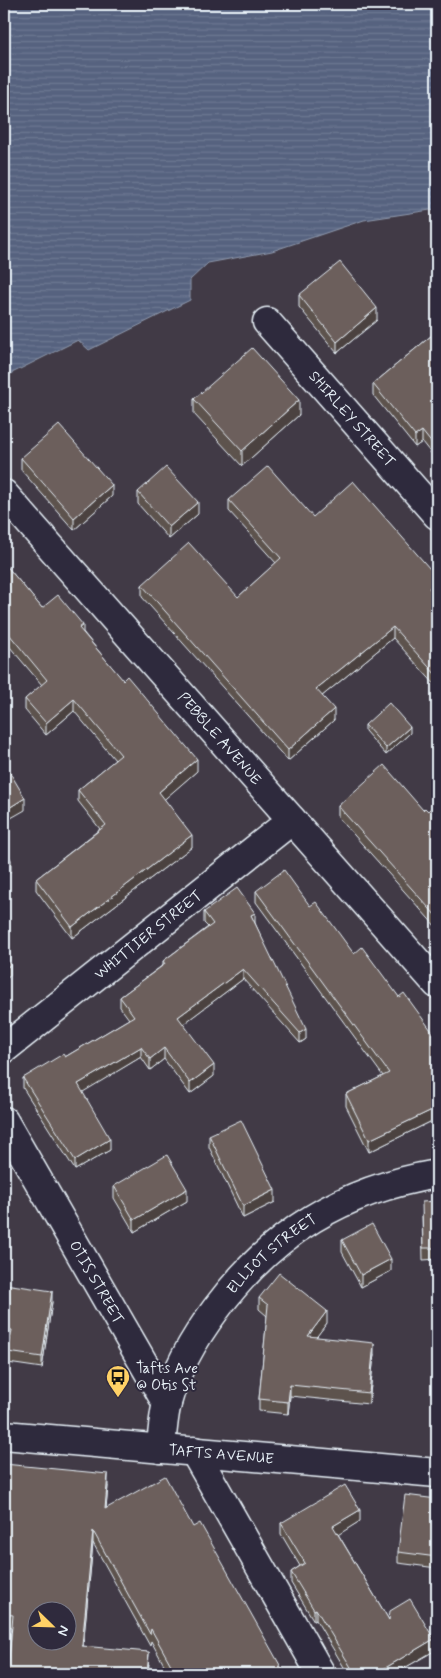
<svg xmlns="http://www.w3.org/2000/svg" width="441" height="1678" font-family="Mynerve,sans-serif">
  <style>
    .water { fill: url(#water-rules); stroke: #909baf }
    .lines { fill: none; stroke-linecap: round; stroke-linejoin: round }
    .minor-casing { stroke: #e8f1f8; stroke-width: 31 }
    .major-casing { stroke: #e8f1f8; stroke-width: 31 }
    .minor { stroke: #2f2a3d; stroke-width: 28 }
    .major { stroke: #2f2a3d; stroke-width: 28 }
    .wall { fill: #5d524e; stroke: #e8f1f8 }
    .shaded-wall { fill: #4c4240; stroke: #e8f1f8 }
    .building { fill: #6c5f5b; stroke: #e8f1f8; fill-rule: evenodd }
    .labels { text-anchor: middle; stroke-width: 4; stroke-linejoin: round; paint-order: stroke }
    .street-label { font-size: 15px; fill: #e8f1f8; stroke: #2f2a3d }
    .poi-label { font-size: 15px; fill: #e8f1f8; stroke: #2f2a3d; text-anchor: start }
  </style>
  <defs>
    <pattern id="water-rules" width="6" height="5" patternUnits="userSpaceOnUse" patternTransform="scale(1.25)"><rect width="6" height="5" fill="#56627f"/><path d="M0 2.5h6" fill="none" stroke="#6e7992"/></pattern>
  </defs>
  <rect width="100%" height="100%" fill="#413a46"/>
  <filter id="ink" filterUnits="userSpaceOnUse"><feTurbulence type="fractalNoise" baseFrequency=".02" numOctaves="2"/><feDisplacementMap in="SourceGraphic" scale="10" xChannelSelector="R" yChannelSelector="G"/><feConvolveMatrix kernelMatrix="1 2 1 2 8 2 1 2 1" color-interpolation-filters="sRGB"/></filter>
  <g filter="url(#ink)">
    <path class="water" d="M4 4H437V209L364 220 272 251 208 263 190 280V300L89 350 78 340 4 377Z"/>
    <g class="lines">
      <g class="minor-casing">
        <g id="minor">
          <path id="s1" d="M267 322 437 515"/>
          <path id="s2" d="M4 494 437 984"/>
          <path id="s3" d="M4 1049 292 820"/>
          <path id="s4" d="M4 1121 167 1404"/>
          <path d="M194 1451 321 1674"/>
        </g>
      </g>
      <g class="major-casing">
        <g id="major">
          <path id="s5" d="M4 1435 437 1473"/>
          <path id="s6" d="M160 1449C163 1434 163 1418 167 1403 176 1369 195 1337 216 1309 273 1232 343 1190 437 1174"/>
        </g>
      </g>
      <use href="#minor" class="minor"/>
      <use href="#major" class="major"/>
    </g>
    <g class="wall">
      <path d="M299 295 377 320 337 353 299 307Z"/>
      <path d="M437 331V461L422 442 415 447 373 395V384Z"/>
      <path d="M194 399 299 415 242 466 194 414Z"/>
      <path d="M21 458 112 496 74 530 21 470Z"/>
      <path d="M138 492 198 514 169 539 138 504Z"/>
      <path d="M229 500 313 517 435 594 437 597V687L393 638 322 696 334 720 288 761 142 597V585L238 597 276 563 229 511Z"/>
      <path d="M4 563 42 608 83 632 197 771 164 799 192 847 72 938 36 890V879L100 829 78 801V790L115 760 74 711 46 735 25 710V699L42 685 4 640Z"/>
      <path d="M437 688V701L436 700V689Z"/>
      <path d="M365 725 410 733 386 755 365 731Z"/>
      <path d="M437 802V928L338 817V806L423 810 428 811Z"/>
      <path d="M256 891 310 906 354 954 399 997 436 1037 437 1036V1125L434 1120 369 1152 346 1106V1094L383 1076 256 902Z"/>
      <path d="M204 912 255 923 306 1039 300 1043 243 979 183 1024 214 1076 190 1094 164 1059 150 1070 141 1057 82 1092 110 1150 75 1170 23 1088V1078L65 1057 129 1019 120 1007V997L163 965V961L208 927 204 923Z"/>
      <path d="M209 1135 275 1202 243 1218 209 1147Z"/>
      <path d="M114 1186 187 1201 134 1232 114 1198Z"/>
      <path d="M437 1201V1259L423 1260 422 1214Z"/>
      <path d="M342 1240 391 1271 361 1287 342 1252Z"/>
      <path d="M4 1291 52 1302 42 1368 8 1363V1352L10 1341 4 1340Z"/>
      <path d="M259 1298 327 1323 316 1337 374 1354 369 1404 290 1396 288 1414 259 1411V1399L267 1316 259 1309Z"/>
      <path d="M4 1464 108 1486 106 1508 193 1527 285 1674H169L151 1641 150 1646 93 1543 83 1646 149 1664 148 1674H4L8 1670 12 1627 4 1626Z"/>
      <path d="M437 1499V1568L398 1563V1552Z"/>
      <path d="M360 1521 338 1534 389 1620 434 1651 394 1674H348L316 1620 314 1621 291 1583V1572L300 1566 281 1534V1523Z"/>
    </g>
    <g class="shaded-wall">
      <path d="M377 308V320L337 353V342Z"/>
      <path d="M299 400V415L242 466V451Z"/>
      <path d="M422 431V442L415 447V436Z"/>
      <path d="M112 485V496L74 530V518Z"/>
      <path d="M198 502V514L169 539V527Z"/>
      <path d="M437 581V592L429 599V588Z"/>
      <path d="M83 625V636L79 628Z"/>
      <path d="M393 627V638L316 701V689Z"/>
      <path d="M74 699V711L46 735V723Z"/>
      <path d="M334 709V720L288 761V750Z"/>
      <path d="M410 727V733L386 755V748Z"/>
      <path d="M197 759V771L159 804V792Z"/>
      <path d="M25 798V810L4 822V811Z"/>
      <path d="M192 835V847L72 938V927Z"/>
      <path d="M11 860V871L4 875V864Z"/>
      <path d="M255 913V924L251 915Z"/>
      <path d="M9 953V965L5 956Z"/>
      <path d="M10 965V976L4 980V969Z"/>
      <path d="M243 969V979L178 1028V1017Z"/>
      <path d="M306 1029V1039L300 1043V1033Z"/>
      <path d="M141 1047V1057L78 1095V1084Z"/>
      <path d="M164 1048V1059L150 1070V1059Z"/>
      <path d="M214 1065V1076L190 1094V1083Z"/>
      <path d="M434 1109V1120L369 1152V1140Z"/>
      <path d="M110 1139V1150L75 1170V1160Z"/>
      <path d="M187 1189V1201L134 1232V1220Z"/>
      <path d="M275 1190V1202L243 1218V1206Z"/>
      <path d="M391 1259V1271L361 1287V1275Z"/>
      <path d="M52 1291V1302L42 1368V1357Z"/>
      <path d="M327 1311V1323L308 1348V1336Z"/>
      <path d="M374 1343V1354L369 1404V1393Z"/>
      <path d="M290 1385V1396L288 1414V1402Z"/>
      <path d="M108 1474V1486L105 1521V1509Z"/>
      <path d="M360 1510V1521L333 1538V1526Z"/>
      <path d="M93 1531V1543L82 1658V1646Z"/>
      <path d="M316 1609V1620L314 1621V1610Z"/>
      <path d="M434 1639V1651L394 1674H375Z"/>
      <path d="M149 1652 148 1674H147Z"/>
    </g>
    <g class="building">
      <path d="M340 262 377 308 337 342 299 295Z"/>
      <path d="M437 331V450L422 431 415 436 373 384Z"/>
      <path d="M252 348 299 400 242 451 194 399Z"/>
      <path d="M59 425 112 485 74 518 21 458Z"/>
      <path d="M268 466 313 517 353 481 437 577V581L429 588 437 597V676L393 627 316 689 334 709 288 750 142 585 189 543 238 597 281 558 229 500Z"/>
      <path d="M166 467 198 502 169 527 138 492Z"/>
      <path d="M4 563 42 608 58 595 83 625 79 628 123 680 127 676 197 759 159 792 192 835 72 927 36 879 106 825 78 790 121 755 74 699 46 723 25 699 47 680 4 628Z"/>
      <path d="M389 703 410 727 386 748 365 725Z"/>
      <path d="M384 765 423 810 425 808 428 811 437 802V917L338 806Z"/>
      <path d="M9 771 25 798 4 811V774Z"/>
      <path d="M4 845 11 860 4 864Z"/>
      <path d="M284 870 310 906 316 902 354 954 362 947 399 997 404 993 436 1037 437 1036V1114L434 1109 369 1140 346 1094 389 1073 256 891Z"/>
      <path d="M237 888 255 913 251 915 306 1029 300 1033 243 969 178 1017 214 1065 190 1083 164 1048 150 1059 141 1047 78 1084 110 1139 75 1160 23 1078 63 1054 65 1057 134 1016 120 997 165 964 163 961 213 924 204 912Z"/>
      <path d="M4 944 9 953 5 956 10 965 4 969Z"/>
      <path d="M241 1120 275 1190 243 1206 209 1135Z"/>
      <path d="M167 1155 187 1189 134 1220 114 1186Z"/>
      <path d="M437 1201V1248H423L422 1202Z"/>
      <path d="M372 1224 391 1259 361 1275 342 1240Z"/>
      <path d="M279 1273 327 1311 308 1336 374 1343 369 1393 290 1385 288 1402 259 1399 268 1305 259 1298Z"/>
      <path d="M5 1284 52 1291 42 1357 8 1352 12 1330 4 1329V1291Z"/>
      <path d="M4 1464 108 1474 105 1509 165 1476 193 1527 200 1523 285 1674H176L151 1629 150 1634 93 1531 82 1646 149 1652 147 1674H4V1669L8 1670 13 1615 4 1614ZM38 1610H68V1640H38Z"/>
      <path d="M345 1485 360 1510 333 1526 389 1620 390 1611 410 1599 434 1639 375 1674H355L316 1609 314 1610 291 1572 305 1563 281 1523Z"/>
      <path d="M405 1495 437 1499V1557L398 1552Z"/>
      <path d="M396 1671 405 1674H395Z"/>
    </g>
  </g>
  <defs>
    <g id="bus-pin" transform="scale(1.25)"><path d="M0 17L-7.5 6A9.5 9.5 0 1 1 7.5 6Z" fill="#ffd166" stroke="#2f2a3d"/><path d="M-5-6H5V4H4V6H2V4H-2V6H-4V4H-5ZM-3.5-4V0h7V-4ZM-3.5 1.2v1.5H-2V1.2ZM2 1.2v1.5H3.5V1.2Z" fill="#111"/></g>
  </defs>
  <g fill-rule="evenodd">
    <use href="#bus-pin" x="118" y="1377"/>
  </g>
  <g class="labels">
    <g class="street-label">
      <text dy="5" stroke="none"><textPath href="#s1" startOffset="129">SHIRLEY STREET</textPath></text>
      <text dy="5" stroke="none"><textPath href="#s2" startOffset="326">PEBBLE AVENUE</textPath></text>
      <text dy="5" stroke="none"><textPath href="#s3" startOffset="184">WHITTIER STREET</textPath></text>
      <text dy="5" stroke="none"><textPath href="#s6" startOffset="232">ELLIOT STREET</textPath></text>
      <text dy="5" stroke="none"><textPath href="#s4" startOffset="186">OTIS STREET</textPath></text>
      <text dy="5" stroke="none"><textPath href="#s5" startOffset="218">TAFTS AVENUE</textPath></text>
    </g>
    <g class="poi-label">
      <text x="136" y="1373">Tafts Ave<tspan x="136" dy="17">@ Otis St</tspan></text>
    </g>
  </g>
  <rect width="441" height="1678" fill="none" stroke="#2f2a3d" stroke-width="20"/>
  <rect x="10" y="10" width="421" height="1658" fill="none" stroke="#e8f1f8" stroke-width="2" filter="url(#ink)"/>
  <g transform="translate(52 1626) rotate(113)"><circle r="24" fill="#2f2a3d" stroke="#797a88"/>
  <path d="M0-4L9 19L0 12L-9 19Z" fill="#ffd166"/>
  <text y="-8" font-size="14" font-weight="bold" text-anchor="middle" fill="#e8f1f8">N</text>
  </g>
</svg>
